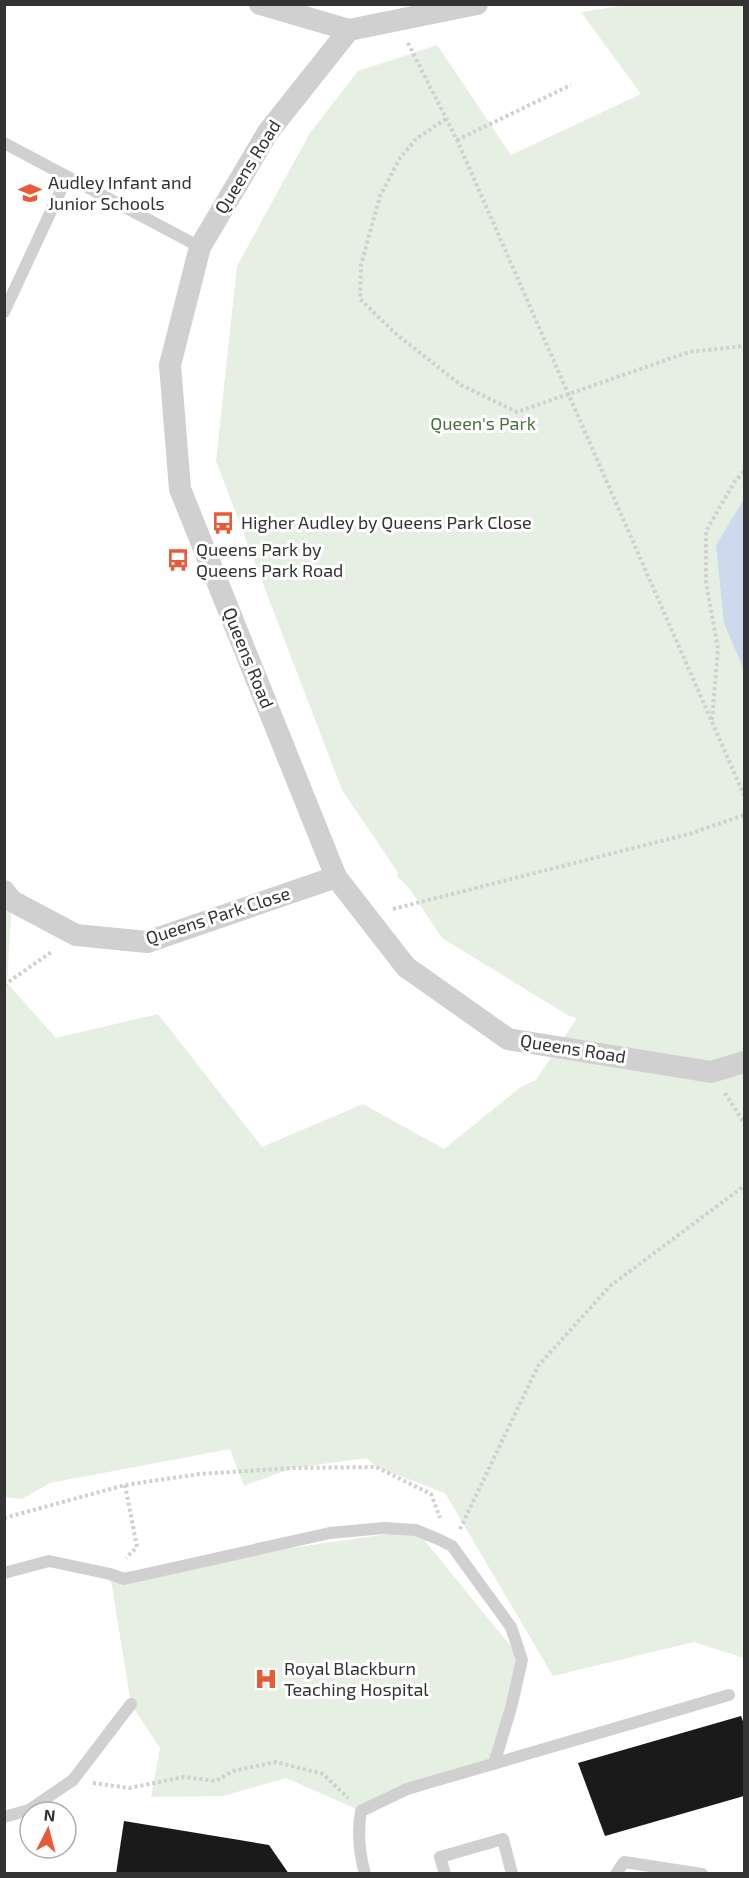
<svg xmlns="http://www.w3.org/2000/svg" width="749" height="1878" font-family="'Exo 2',sans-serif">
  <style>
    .green { fill: #e5efe2 }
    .water { fill: #ced9ee }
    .building { fill: #1a1a1a }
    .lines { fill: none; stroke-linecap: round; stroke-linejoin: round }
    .path { stroke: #d0d0d0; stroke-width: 4; stroke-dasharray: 3 3; stroke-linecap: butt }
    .service { stroke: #d0d0d0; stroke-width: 12 }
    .minor { stroke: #d0d0d0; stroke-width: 22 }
    .labels { text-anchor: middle; stroke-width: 6; stroke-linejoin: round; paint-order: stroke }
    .street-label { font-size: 18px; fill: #333; stroke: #fff }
    .poi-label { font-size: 18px; fill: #333; stroke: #fff; text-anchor: start }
    .park-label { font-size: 18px; fill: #48713e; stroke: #fff }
  </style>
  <rect width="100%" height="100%" fill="#fff"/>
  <g class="green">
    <path d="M627 5H744V1658L694 1642 553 1676 445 1493 376 1467 367 1458 293 1468 244 1486 230 1449 50 1483 22 1499 5 1497 4 887 12 901 7 983 56 1038 158 1014 262 1147 363 1104 444 1149 521 1087 536 1080 577 1018 569 1016 442 938 409 888 396 875 399 874 342 790 216 461 237 266 310 133 358 71 437 45 511 155 641 94 581 12Z"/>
    <path d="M416 1530 522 1660 494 1764 361 1811 286 1778 223 1796 151 1797 160 1748 131 1704 110 1574Z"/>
  </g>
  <path class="water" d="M744 499V670L724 623 716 545Z"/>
  <g class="building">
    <path d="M741 1716 744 1724V1796L605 1836 578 1763Z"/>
    <path d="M124 1821 269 1845 289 1874H116Z"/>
  </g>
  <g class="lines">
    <g class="path">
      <path d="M408 43 457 140 744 795"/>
      <path d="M446 119 417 138 400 158 380 196 361 265 360 299 396 334 461 385 517 412 689 352 744 346"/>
      <path d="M457 140 571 85"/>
      <path d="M712 720 718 649 706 583V531L735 481 744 472"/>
      <path d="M393 909 689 834 744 815"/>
      <path d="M4 985 53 951"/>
      <path d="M725 1093 744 1123"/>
      <path d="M125 1485 137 1547 126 1558"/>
      <path d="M4 1518 125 1485 199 1474 293 1468 376 1467 431 1494 440 1518"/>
      <path d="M460 1529 538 1366 610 1286 744 1186"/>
      <path d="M93 1783 129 1788 184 1777 216 1781 233 1771 276 1762 323 1774 348 1798"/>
    </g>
    <g class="service">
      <path d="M4 143 200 247"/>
      <path d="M4 312 67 177"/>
      <path d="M4 1573 49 1561 110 1574 124 1579 330 1533 384 1528 416 1530 438 1539 452 1546 511 1627 522 1660 511 1708 494 1764"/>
      <path d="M4 1817 29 1810 73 1780 131 1704"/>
      <path d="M365 1874C359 1852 357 1833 361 1811L407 1789 729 1695"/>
      <path d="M445 1874 440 1857 503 1839 512 1874"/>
      <path d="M616 1874 624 1862 702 1874"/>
    </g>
    <g class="minor">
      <path d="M260 4 349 30"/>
      <path d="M477 4 349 30 268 132 200 247 170 365 180 489 336 877 406 967 508 1039 711 1072 744 1062"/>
      <path d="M4 891 12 901 76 935 147 942 336 877"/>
    </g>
  </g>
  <defs>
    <g id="school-bare" transform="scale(1.8)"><path d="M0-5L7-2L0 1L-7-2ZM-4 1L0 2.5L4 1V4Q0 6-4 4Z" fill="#e85b36" stroke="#fff" stroke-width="2.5" paint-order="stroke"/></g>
    <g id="bus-bare" transform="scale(1.8)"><path d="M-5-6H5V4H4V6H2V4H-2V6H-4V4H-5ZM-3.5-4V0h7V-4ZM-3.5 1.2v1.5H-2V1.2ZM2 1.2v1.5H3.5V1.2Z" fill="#e85b36" stroke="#fff" stroke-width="2.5" paint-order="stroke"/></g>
    <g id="hospital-bare" transform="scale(1.8)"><path d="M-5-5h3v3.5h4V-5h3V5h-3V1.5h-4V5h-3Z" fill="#e85b36" stroke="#fff" stroke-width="2.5" paint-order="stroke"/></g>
  </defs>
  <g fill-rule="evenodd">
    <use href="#school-bare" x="30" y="193"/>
    <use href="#bus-bare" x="223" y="523"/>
    <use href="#bus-bare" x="178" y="560"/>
    <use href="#hospital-bare" x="266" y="1679"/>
  </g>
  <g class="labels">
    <g class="street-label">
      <text transform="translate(248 167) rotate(-58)" y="6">Queens Road</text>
      <text transform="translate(248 658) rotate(68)" y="6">Queens Road</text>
      <text transform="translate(218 916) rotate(-18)" y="6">Queens Park Close</text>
      <text transform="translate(573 1049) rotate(9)" y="6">Queens Road</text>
    </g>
    <g class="poi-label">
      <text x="48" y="189">Audley Infant and<tspan x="48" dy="21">Junior Schools</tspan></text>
      <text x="241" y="529">Higher Audley by Queens Park Close</text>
      <text x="196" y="556">Queens Park by<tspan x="196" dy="21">Queens Park Road</tspan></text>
      <text x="284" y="1675">Royal Blackburn<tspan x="284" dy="21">Teaching Hospital</tspan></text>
    </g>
    <g class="park-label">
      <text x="483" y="430">Queen's Park</text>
    </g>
  </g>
  <rect width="749" height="1878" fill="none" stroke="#333333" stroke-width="12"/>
  <g transform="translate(48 1830) rotate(6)"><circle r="28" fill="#ffffff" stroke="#adadad" stroke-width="1.5"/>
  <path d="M0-4.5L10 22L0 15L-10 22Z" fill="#e85b36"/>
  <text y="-9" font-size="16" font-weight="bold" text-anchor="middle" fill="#333333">N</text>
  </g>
</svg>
